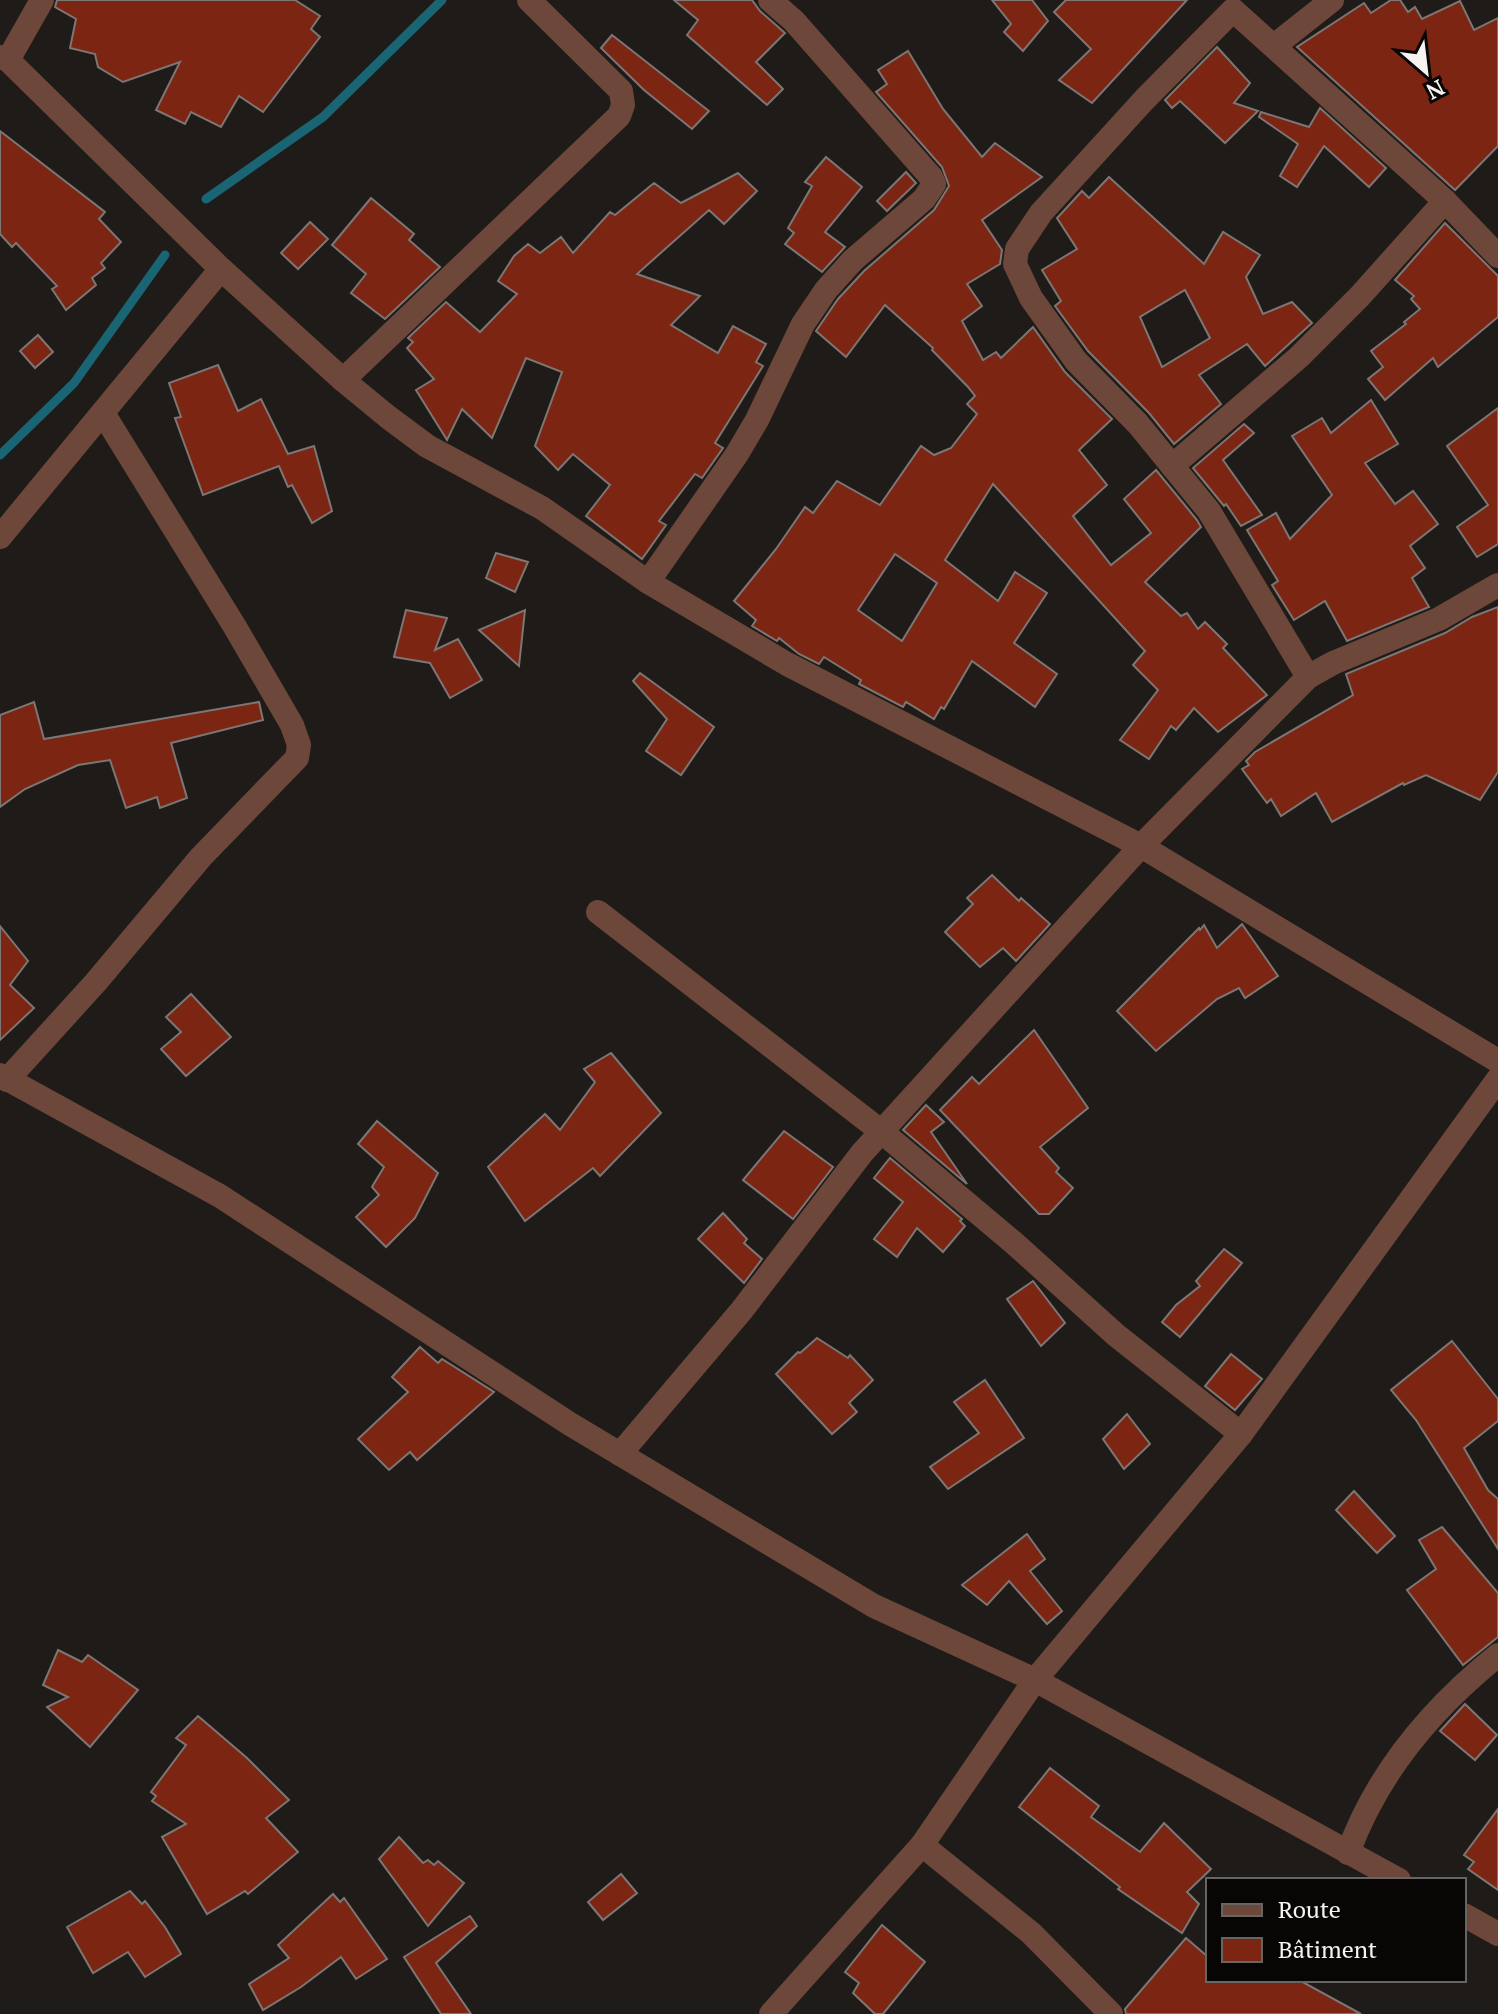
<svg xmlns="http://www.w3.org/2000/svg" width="1498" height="2014" font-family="'PT Serif',serif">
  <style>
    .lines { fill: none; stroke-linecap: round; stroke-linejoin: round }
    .stream { stroke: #1a6574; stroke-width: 9 }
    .building { fill: #7c2512; stroke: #7c7674; stroke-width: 2; fill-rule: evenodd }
    .minor { stroke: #6c473a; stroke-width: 24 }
  </style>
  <rect width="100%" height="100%" fill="#1f1b18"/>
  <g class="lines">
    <g class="stream">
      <path d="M206 199 323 117 442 0"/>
      <path d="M0 455 74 383 165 255"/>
    </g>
  </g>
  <g class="building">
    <path d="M57 0H295L320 16 311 29 320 37 263 112 239 96 221 127 191 112 185 124 156 110 180 62 123 82 98 67 95 54 70 48 76 19 55 7Z"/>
    <path d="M674 0H752L760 11 785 33 756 62 783 89 767 105 687 35 698 20Z"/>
    <path d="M992 0H1032L1048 21 1023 51 1004 32 1011 24Z"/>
    <path d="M1066 0H1187L1092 103 1059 80 1091 49 1054 12Z"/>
    <path d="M1391 0H1400L1408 12 1415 7 1422 19 1460 1 1474 30 1498 18V146L1455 190 1297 47 1364 3 1371 13Z"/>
    <path d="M612 35 709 111 692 129 644 90 601 48Z"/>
    <path d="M1217 47 1250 83 1234 103 1258 111 1225 143 1180 101 1172 108 1165 100Z"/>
    <path d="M908 51 943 109 982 157 995 143 1042 177 982 220 1002 250 1000 264 967 284 982 306 962 321 983 360 996 352 1001 358 1033 327 1065 372 1112 419 1079 450 1107 485 1073 516 1111 565 1151 533 1124 499 1156 470 1197 520 1201 527 1145 582 1181 616 1187 613 1198 629 1205 622 1227 644 1223 648 1267 695 1218 732 1194 708 1176 730 1171 726 1149 759 1120 740 1158 690 1133 665 1145 651 993 484 945 560 998 601 1015 572 1047 593 1014 643 1057 674 1035 707 972 661 944 709 941 707 934 719 906 702 903 707 859 684 861 680 824 657 819 664 799 654 779 638 777 641 752 626 756 620 734 601 776 549 805 507 813 513 837 481 880 505 921 446 934 455 951 448 977 414 967 404 975 396 968 387 932 350 933 348 885 305 846 357 816 331 838 299 864 271 934 210 949 186 942 167 876 92 887 84 878 70ZM895 554 937 583 902 641 858 610Z"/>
    <path d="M1320 108 1386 168 1369 187 1324 146 1297 187 1280 176 1298 144 1259 117 1261 112 1309 127Z"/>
    <path d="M0 131 105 212 99 219 121 242 101 263 105 268 92 278 96 285 66 310 52 289 57 286 16 243 12 247 0 234Z"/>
    <path d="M826 157 862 187 825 232 845 247 822 272 785 244 794 233 788 228 812 186 805 182Z"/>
    <path d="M906 172 916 183 887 211 877 201Z"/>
    <path d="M738 173 757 191 724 224 709 210 637 274 700 296 671 325 718 353 733 326 766 344 756 362 763 366 715 443 723 448 702 478 695 474 659 521 666 525 642 559 586 516 610 485 573 454 558 470 535 446 562 372 526 358 492 438 462 409 447 440 416 390 434 379 407 348 413 342 408 338 446 302 480 332 517 294 498 281 514 256 528 244 540 253 561 237 573 253 610 212 615 215 654 183 681 203Z"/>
    <path d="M1109 177 1204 264 1223 232 1260 255 1246 277 1263 314 1292 302 1312 323 1265 366 1247 344 1199 375 1221 404 1174 444 1149 413 1088 351 1055 306 1061 301 1042 270 1077 249 1057 218 1082 191 1089 198ZM1185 290 1210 338 1162 367 1140 317Z"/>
    <path d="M371 198 414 234 409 240 440 267 385 319 351 293 366 274 332 245Z"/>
    <path d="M310 222 328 239 298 269 281 253Z"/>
    <path d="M1445 223 1498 276V317L1438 367 1433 358 1385 400 1368 379 1383 367 1371 351 1406 324 1404 322 1420 309 1411 299 1414 296 1395 280Z"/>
    <path d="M38 335 53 352 35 368 20 351Z"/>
    <path d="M218 365 238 411 261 399 288 454 314 446 332 511 312 523 292 485 288 487 279 466 203 495 175 418 181 417 169 383Z"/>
    <path d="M1371 400 1398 444 1365 463 1395 504 1413 491 1438 524 1410 546 1425 568 1412 578 1429 607 1347 641 1325 601 1294 620 1272 585 1278 581 1247 530 1276 513 1290 539 1332 495 1292 436 1322 418 1331 433Z"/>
    <path d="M1498 408V544L1477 557 1457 527 1488 505 1447 446Z"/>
    <path d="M1244 424 1254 433 1223 460 1262 515 1241 526 1226 504 1224 506 1193 468Z"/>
    <path d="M496 553 528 562 515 592 486 578Z"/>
    <path d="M1498 607V772L1480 800 1426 775 1404 785 1403 783 1332 822 1316 793 1281 816 1271 799 1267 803 1242 769 1249 765 1246 761 1255 752 1353 695 1346 674 1445 633 1472 617Z"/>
    <path d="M406 610 447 618 435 650 458 639 482 680 450 698 430 663 394 657Z"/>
    <path d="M525 610 519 666 479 630Z"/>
    <path d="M640 673 714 727 681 775 646 751 667 719 633 681Z"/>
    <path d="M34 702 44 739 259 702 263 720 171 743 187 798 160 808 157 797 126 808 110 760 78 765 25 789 0 807V715Z"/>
    <path d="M992 875 1019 901 1021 898 1050 924 1016 961 1003 948 980 967 945 932 973 904 967 898Z"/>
    <path d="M1242 924 1278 976 1245 998 1239 988 1217 999 1156 1051 1117 1011 1199 928 1200 930 1204 925 1217 948Z"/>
    <path d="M0 926 28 961 10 985 34 1008 0 1040Z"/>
    <path d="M191 994 231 1037 186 1076 161 1049 181 1032 166 1017Z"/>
    <path d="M1034 1030 1088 1108 1040 1147 1059 1168 1056 1172 1073 1188 1049 1214H1039L940 1110 972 1077 979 1084Z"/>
    <path d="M611 1053 661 1113 600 1176 593 1168 525 1221 488 1167 545 1114 560 1130 595 1082 584 1069Z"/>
    <path d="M926 1105 944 1122 931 1132 967 1184 903 1130Z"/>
    <path d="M377 1121 438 1173 415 1218 386 1247 356 1217 379 1195 372 1187 384 1167 358 1144Z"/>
    <path d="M784 1131 833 1167 793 1219 743 1180Z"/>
    <path d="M890 1158 962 1219 960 1221 965 1226 943 1252 917 1228 897 1257 874 1239 903 1202 874 1178Z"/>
    <path d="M723 1213 747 1239 744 1243 762 1259 744 1283 698 1239Z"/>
    <path d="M1224 1249 1242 1263 1180 1337 1162 1322 1176 1305 1200 1286 1196 1281Z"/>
    <path d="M1033 1281 1065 1323 1041 1346 1007 1299Z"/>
    <path d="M817 1338 848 1358 850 1355 873 1380 849 1403 857 1412 832 1434 776 1374 798 1352 800 1353Z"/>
    <path d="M1452 1341 1498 1399V1421L1464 1448 1488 1490 1498 1499V1549L1416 1420 1391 1390Z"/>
    <path d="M420 1347 438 1363 442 1359 494 1392 417 1460 410 1452 389 1470 358 1439 408 1392 392 1377Z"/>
    <path d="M1231 1354 1262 1379 1235 1410 1205 1386Z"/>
    <path d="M985 1380 1024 1438 948 1489 930 1467 979 1433 954 1402Z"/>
    <path d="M1127 1414 1150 1444 1124 1469 1103 1439Z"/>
    <path d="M1354 1491 1395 1536 1377 1553 1336 1510Z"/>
    <path d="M1442 1527 1498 1593V1637L1463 1665 1407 1590 1436 1569 1419 1540Z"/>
    <path d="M1027 1534 1045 1559 1030 1571 1062 1611 1047 1624 1009 1581 987 1605 962 1585Z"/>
    <path d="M58 1650 82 1662 88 1655 138 1690 90 1747 47 1707 68 1697 43 1685Z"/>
    <path d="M1465 1704 1497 1735 1475 1760 1440 1731Z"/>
    <path d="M198 1716 247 1758 289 1800 266 1818 298 1852 248 1894 245 1891 207 1914 162 1837 186 1824 152 1801 156 1796 151 1792 186 1745 176 1738Z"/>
    <path d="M1050 1768 1099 1806 1091 1817 1140 1852 1164 1823 1211 1869 1187 1892 1199 1904 1182 1933 1118 1889 1120 1887 1019 1807Z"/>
    <path d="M1498 1809V1890L1468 1869 1474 1862 1464 1855Z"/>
    <path d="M399 1837 423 1863 428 1860 434 1865 438 1861 464 1883 428 1926 379 1859Z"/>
    <path d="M621 1874 637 1893 603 1920 588 1902Z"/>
    <path d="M130 1891 142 1904 145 1901 165 1927 181 1954 145 1977 128 1952 93 1973 67 1927Z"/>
    <path d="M333 1894 340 1902 344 1898 387 1959 356 1979 341 1957 301 1987 263 2010 249 1984 289 1958 278 1945Z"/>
    <path d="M470 1916 477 1926 436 1963 471 2014H441L404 1957Z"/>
    <path d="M882 1925 925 1962 883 2014H875L853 1993 859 1983 845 1972Z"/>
    <path d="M1186 1938 1208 1957V1980H1299L1361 2014H1126L1125 2009Z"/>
  </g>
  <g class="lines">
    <g class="minor">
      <path d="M1274 46 1332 0"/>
      <path d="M0 57 8 60 221 269 343 380 388 417 427 446 542 508 648 582 787 664 1141 846 1498 1061"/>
      <path d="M8 60 42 0"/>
      <path d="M343 380 619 116 623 105 621 91 529 0"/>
      <path d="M1172 466 1299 357 1360 296 1445 201"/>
      <path d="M0 537 221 269"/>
      <path d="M648 582 737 454 757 420 803 324 826 290 853 260 924 199 934 184 931 177 794 21 770 0"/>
      <path d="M1308 677 1209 511 1138 424 1076 361 1031 298 1015 264 1017 249 1041 213 1144 100 1233 10 1445 201 1498 256"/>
      <path d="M598 912 882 1132 1014 1243 1116 1335 1241 1434"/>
      <path d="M0 1075 220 1196 570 1424 874 1606 1035 1680 1399 1880"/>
      <path d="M7 1080 96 982 201 857 297 758 299 745 292 725 235 627 103 413"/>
      <path d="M620 1454 742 1310 862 1153 1141 846 1308 677 1333 663 1439 619 1498 585"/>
      <path d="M922 1845 1031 1933 1111 2014"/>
      <path d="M1348 1853C1377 1773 1432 1708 1498 1655"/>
      <path d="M1464 1915 1498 1934"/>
      <path d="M771 2014 922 1845 1035 1680 1241 1434 1498 1079"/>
    </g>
  </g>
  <rect x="1206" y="1878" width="260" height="104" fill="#080605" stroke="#676563" stroke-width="2"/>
  <rect x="1222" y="1904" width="40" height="12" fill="#6c473a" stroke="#676563" stroke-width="2"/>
  <text x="1278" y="1918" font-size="24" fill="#f6f3f1">Route</text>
  <rect x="1222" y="1938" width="40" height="24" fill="#7c2512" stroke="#676563" stroke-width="2"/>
  <text x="1278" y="1958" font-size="24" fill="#f6f3f1">Bâtiment</text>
  <g transform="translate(1426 72) rotate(152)" stroke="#080605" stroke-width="6" paint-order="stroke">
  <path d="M0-6L14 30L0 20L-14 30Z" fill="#f6f3f1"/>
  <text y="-12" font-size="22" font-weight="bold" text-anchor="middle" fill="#f6f3f1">N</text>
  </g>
</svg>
